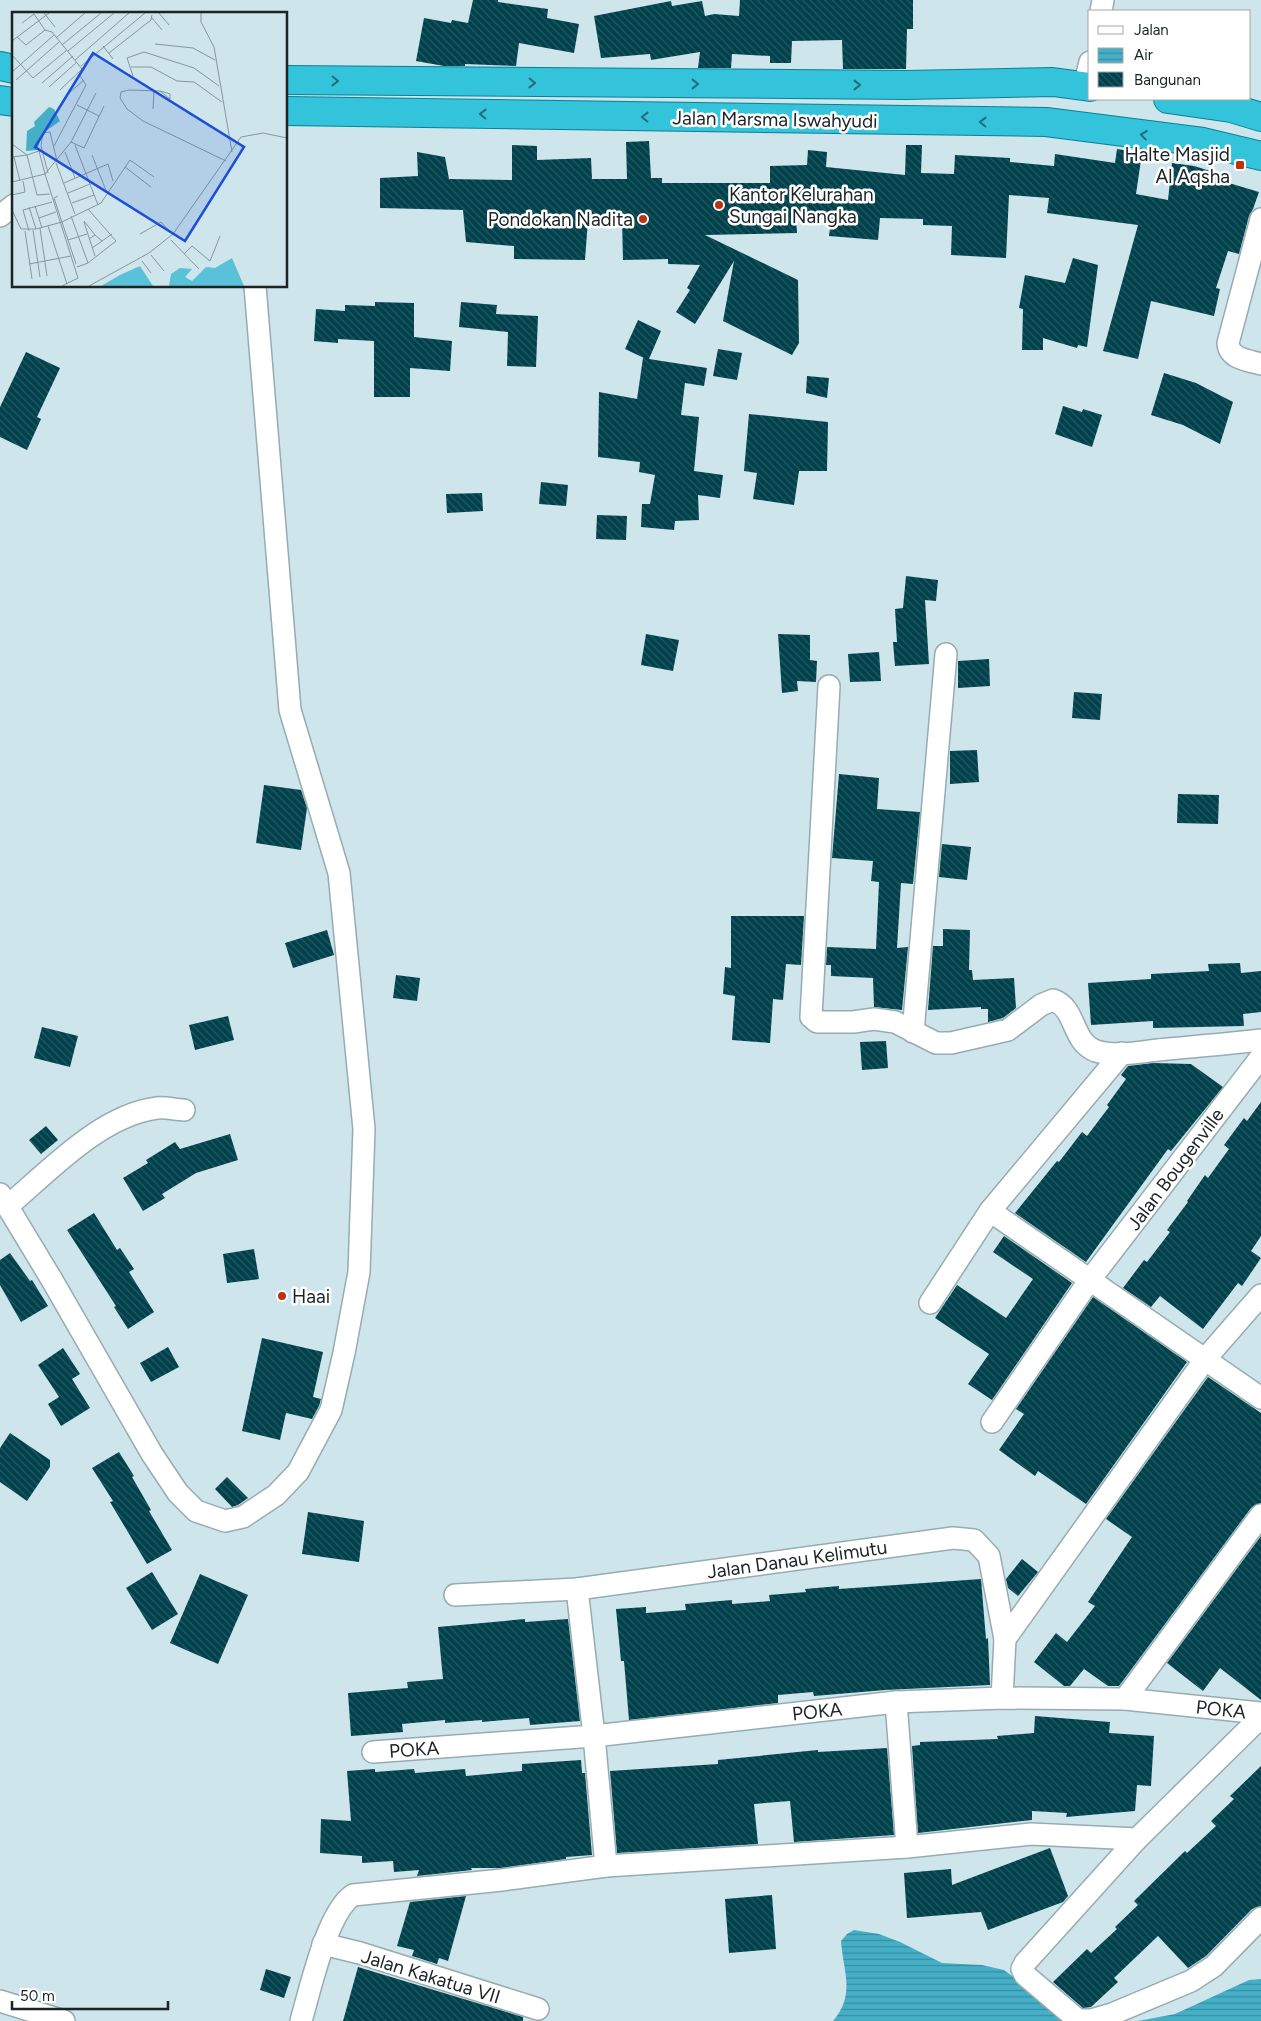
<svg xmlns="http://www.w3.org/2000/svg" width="1261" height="2021" font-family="Figtree,sans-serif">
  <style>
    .water { fill: url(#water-rules) }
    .building { fill: url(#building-back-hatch) }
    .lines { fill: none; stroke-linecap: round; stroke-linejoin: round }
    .minor-casing { stroke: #96acb1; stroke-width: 24 }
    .trunk-casing { stroke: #098195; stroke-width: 30 }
    .minor { stroke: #fff; stroke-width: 21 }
    .trunk { stroke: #33c3da; stroke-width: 28 }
    .oneway { stroke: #266b76 }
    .poi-dot { fill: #bc320e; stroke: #fff; stroke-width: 2 }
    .labels { text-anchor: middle; stroke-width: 5; stroke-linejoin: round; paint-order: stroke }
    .street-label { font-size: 19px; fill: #1b2325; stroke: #fff }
    .poi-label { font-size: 19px; fill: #1b2325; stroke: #fff; text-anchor: end }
    .inset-road { fill: none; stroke: #86979c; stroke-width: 1 }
    .view { fill: #1d4ed8; fill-opacity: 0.15; stroke: #1d4ed8; stroke-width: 2.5 }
    .inset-edge { fill: none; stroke: #1b2325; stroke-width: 2.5 }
  </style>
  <defs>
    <pattern id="water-rules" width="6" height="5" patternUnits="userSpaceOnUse" patternTransform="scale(1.25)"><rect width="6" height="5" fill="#44afc6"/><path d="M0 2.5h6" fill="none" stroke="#388ea1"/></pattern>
    <pattern id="building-back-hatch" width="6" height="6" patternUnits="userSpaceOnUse" patternTransform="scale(1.25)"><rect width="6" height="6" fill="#00414c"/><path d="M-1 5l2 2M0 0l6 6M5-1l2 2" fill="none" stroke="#255a63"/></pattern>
  </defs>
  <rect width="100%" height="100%" fill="#cee5eb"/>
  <g class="water">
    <path d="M854 1930 879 1934 900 1942 942 1963 982 1965 1004 1970 1072 2021H833C856 1994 843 1971 841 1941L847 1934Z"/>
    <path d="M1261 1979V2021H1138L1175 2014 1249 1980Z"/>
  </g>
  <g class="building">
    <path d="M473 0H498V2L548 9 547 18 579 24 574 53 519 43 516 66 465 64V66H444L416 61 424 18 451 23 452 20 468 23Z"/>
    <path d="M740 0H913V29H907L906 69H843L842 40 792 41 791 63H770V56L732 54 731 68H698L700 52 651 60 650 54 601 58 594 16 671 1 672 6 702 1 705 16 714 14 739 16Z"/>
    <path d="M649 141 651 178H662V183H770V166L807 165 808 150 827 152 826 167 905 175 906 145H922L921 173 954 174 955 155 1010 158V162L1054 166 1055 154 1115 163 1117 149 1142 153 1136 194 1168 200 1172 163 1194 166 1220 174 1219 180 1259 192 1253 209 1249 216 1239 254 1228 251 1216 288 1220 289 1214 316 1151 301 1138 359 1103 351 1138 225 1047 213 1049 198 1009 195 1006 258 951 255 952 226 923 225V219L880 218 878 240 829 236 831 221 796 218 797 233 705 235 798 280 799 343 792 355 723 321 734 261 695 324 676 312 690 290 687 288 700 265 668 264V259L623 260 622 219 588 220 585 260 514 259V246L466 242 463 210 380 208V178L418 176 417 152 445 157 449 179 512 180V145L537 146V160L591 158 592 179H627L626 142Z"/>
    <path d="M1073 258 1098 265 1087 347 1078 345 1077 348 1043 338V350H1022L1023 309 1019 308 1025 275 1065 283Z"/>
    <path d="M375 302 414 303V337L452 341 450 371 410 368V397H374V341L338 339V343L314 341 316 309 345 311V305L375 306Z"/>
    <path d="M461 302 497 305 496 314 538 316 536 367 507 366 508 332 459 327Z"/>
    <path d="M638 320 661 331 649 359 707 368 704 386 685 383 681 415 699 417 694 471 723 475 720 498 698 495 699 520 675 521 674 530 641 527 642 504H650L655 475 639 472 640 462 598 457 599 392 637 399 643 358H644L625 349Z"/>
    <path d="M718 349 742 353 737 380 713 376Z"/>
    <path d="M26 352 60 368 37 417 41 419 27 450 0 437V407Z"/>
    <path d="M1164 373 1196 383 1233 402 1220 444 1183 425 1151 415Z"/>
    <path d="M807 376 829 378 827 398 806 393Z"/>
    <path d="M1063 406 1082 412 1083 409 1102 415 1092 447 1055 434Z"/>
    <path d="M749 414 828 422 827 471H799L794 505 753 499 757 473 744 471Z"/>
    <path d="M541 482 568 485 566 506 539 504Z"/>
    <path d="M482 493 483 511 447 513 446 494Z"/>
    <path d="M597 515 627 516 626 540 596 539Z"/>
    <path d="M906 576 938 580 936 601 925 600 929 664 895 666 893 642H897L895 609 903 608Z"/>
    <path d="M646 634 679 640 673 671 641 665Z"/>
    <path d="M778 634 810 635V660L817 661 816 682 797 681 798 691 782 693Z"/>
    <path d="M879 652 881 681 850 682 848 654Z"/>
    <path d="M989 659 990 686 958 688V661Z"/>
    <path d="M1074 692 1102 694 1100 720 1072 718Z"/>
    <path d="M977 750 979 782 950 784V751Z"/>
    <path d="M839 774 879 778 877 809 920 812 913 884 901 883 897 948 908 947 902 1010 874 1007 873 978 831 976V965H826L827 947 876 949 879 882 871 881 873 861 832 858Z"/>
    <path d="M264 785 301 790 307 808 301 850 256 843Z"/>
    <path d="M1178 794 1219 795 1218 824 1177 823Z"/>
    <path d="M942 844 971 847 967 880 939 877Z"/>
    <path d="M731 916H804L801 965 786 964 783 1000 773 999 770 1043 732 1040 735 996 723 994 725 967 731 968Z"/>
    <path d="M943 929 970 930 969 970H972L973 980 1014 978 1016 1008 1003 1018 988 1022V1009H981V1007L928 1010 933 946H943Z"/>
    <path d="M327 930 334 955 293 968 285 943Z"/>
    <path d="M1240 963 1241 973 1261 971V1012L1243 1014 1244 1026 1153 1028V1021L1091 1025 1088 983 1151 979V974L1209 971 1208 964Z"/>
    <path d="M396 975 420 978 417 1001 393 998Z"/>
    <path d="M228 1016 234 1040 195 1050 189 1025Z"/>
    <path d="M42 1027 78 1036 70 1067 34 1058Z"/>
    <path d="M886 1041 888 1068 862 1070 860 1042Z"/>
    <path d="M1153 1063 1191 1064 1223 1087 1171 1151 1168 1149 1086 1262 1015 1213 1057 1161 1059 1162 1082 1132 1087 1136 1109 1107 1107 1105 1126 1079 1121 1075 1128 1066Z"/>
    <path d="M1261 1102V1236L1251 1251 1261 1258 1242 1286 1238 1283 1203 1329 1160 1296 1151 1307 1123 1288 1144 1260 1147 1262 1170 1232 1167 1230 1188 1202 1187 1201 1205 1175 1208 1178 1229 1149 1224 1145 1244 1118 1247 1121Z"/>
    <path d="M46 1126 58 1140 41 1154 29 1140Z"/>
    <path d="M230 1134 238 1160 196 1173 162 1194 165 1198 143 1211 123 1178 148 1163 146 1160 175 1142 180 1149Z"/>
    <path d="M94 1213 117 1250 120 1248 134 1269 129 1272 154 1312 128 1329 114 1307 116 1306 67 1230Z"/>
    <path d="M1004 1236 1072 1283 992 1400 968 1384 989 1354 935 1318 957 1285 1006 1318 1033 1279 993 1252Z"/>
    <path d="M254 1249 259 1279 227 1283 223 1254Z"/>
    <path d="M10 1253 30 1281 32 1280 48 1306 21 1322 0 1285V1260Z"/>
    <path d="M1093 1297 1187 1362 1086 1504 1038 1471 1035 1476 999 1450 1024 1414 1016 1409Z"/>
    <path d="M262 1338 323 1352 313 1397 321 1399 319 1406 312 1419 286 1413 280 1440 242 1431Z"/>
    <path d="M168 1347 179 1367 151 1382 140 1363Z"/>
    <path d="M63 1348 80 1374 72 1379 90 1408 61 1426 48 1404 59 1397 38 1365Z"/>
    <path d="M1208 1377 1261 1413V1503L1251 1508 1119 1686H1108L1084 1669 1070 1686H1064L1034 1662 1056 1633 1067 1642 1095 1606 1088 1602 1132 1537 1106 1519Z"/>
    <path d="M10 1433 50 1460V1467L27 1501 0 1482V1448Z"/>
    <path d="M119 1452 134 1476 132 1477 151 1510 149 1511 172 1550 147 1564 110 1502 113 1501 92 1468Z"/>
    <path d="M227 1477 248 1498 238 1505 232 1507 215 1489Z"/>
    <path d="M308 1512 364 1521 359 1562 302 1554Z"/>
    <path d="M1261 1536V1700L1220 1668 1203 1691 1167 1663Z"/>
    <path d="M1022 1559 1038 1572 1018 1596 1008 1588 1006 1579Z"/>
    <path d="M152 1572 178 1614 152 1630 126 1588Z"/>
    <path d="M200 1574 248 1595 218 1664 170 1643Z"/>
    <path d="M981 1579 986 1639 988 1638 990 1685 885 1690 814 1696 813 1692 778 1695V1703L629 1720 624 1661H621L616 1609 646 1607V1613L686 1610 685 1604 732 1600V1604L770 1601 769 1595 806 1592 805 1589 839 1586V1589Z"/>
    <path d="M525 1619V1622L568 1619 580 1721 530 1725 529 1718 482 1722V1720L445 1723V1720L402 1724 403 1732 351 1736 348 1693 408 1688 407 1682 443 1679 438 1627Z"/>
    <path d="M1035 1716 1110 1722 1109 1733 1154 1736 1151 1786 1137 1785 1135 1811 1066 1817 1067 1813 1032 1811V1820L918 1833 912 1746 920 1745V1742L998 1739 997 1736 1034 1733Z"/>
    <path d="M887 1748 894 1835 794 1842 790 1801 754 1804 758 1844 617 1853 610 1771 718 1764V1760L818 1750V1752Z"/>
    <path d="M581 1760 582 1773H585L592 1855 566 1857V1859L501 1868H471L472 1870 417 1876 419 1870 394 1872 393 1861 362 1863V1856L320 1853 321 1819 351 1821 347 1771 375 1769V1772L414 1769 415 1773 465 1769 466 1776 522 1771V1764Z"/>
    <path d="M1261 1766V1906L1252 1909 1206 1956 1188 1968 1158 1936 1114 1978 1118 1982 1091 2007 1083 2008 1053 1982 1087 1949 1091 1953 1117 1929 1115 1927 1138 1905 1134 1901 1185 1851 1187 1853 1216 1826 1211 1821 1234 1799 1230 1796Z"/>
    <path d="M1050 1848 1068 1896 1063 1902 988 1930 981 1912 907 1918 904 1873 951 1869 952 1885Z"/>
    <path d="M772 1895 776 1949 729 1953 725 1899Z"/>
    <path d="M466 1896 448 1961 439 1958 437 1964 412 1956 414 1950 397 1946 410 1902Z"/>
    <path d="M358 1967 523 2017V2021H343Z"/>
    <path d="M266 1969 291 1977 284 1998 260 1990Z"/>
  </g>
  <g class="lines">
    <g class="minor-casing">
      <g id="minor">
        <path d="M1101 11 1103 0"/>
        <path d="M1084 86 1090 62"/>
        <path d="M0 216 14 205"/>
        <path d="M1261 219 1228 343C1229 359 1247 360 1261 364"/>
        <path d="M829 686 811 1017 817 1022H853L874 1019 895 1022 936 1043H951L1008 1030 1041 1005 1053 1000C1077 1008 1071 1042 1096 1051 1115 1057 1139 1052 1158 1050 1192 1047 1227 1044 1261 1040"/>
        <path d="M913 1032 946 654"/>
        <path d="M1122 1053 990 1211 1261 1398"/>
        <path d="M0 1194 52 1280 152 1454 178 1493 196 1511 225 1521 243 1517 276 1495 298 1472 331 1410 344 1353 359 1272 364 1129 339 873 290 710 255 286"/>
        <path d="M8 1206C49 1171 101 1115 157 1108 166 1107 176 1110 184 1110"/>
        <path d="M930 1303 990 1211"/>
        <path d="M992 1422 1089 1281 1261 1057"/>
        <path d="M577 1589 594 1736 606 1866"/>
        <path d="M455 1595 577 1589 953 1538 974 1540 989 1556 1005 1639 1002 1698"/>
        <path d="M1005 1639 1206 1358 1261 1295"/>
        <path d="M1125 1699 1261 1515"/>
        <path d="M896 1702 907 1847"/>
        <path d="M1261 1717 1137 1839 1025 1963 1022 1969 1025 1975 1078 2020H1091L1112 2014 1191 1981 1214 1966 1261 1918"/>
        <path d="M373 1752 594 1736 896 1702 1002 1698 1125 1699 1261 1713"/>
        <path d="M323 1944 360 1953 538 2009"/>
        <path d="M0 2001 64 2021"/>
        <path d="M301 2021C310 1990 327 1912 353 1895L502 1880 606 1866 907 1847 1031 1834 1137 1839"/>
      </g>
    </g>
    <g class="trunk-casing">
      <g id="trunk">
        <path d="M0 66 14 69"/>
        <path d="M286 80 907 85 1053 82 1090 87"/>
        <path d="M1168 99 1231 108 1261 117"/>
        <path d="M0 100 14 102"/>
        <path d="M286 111 1046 122 1203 142 1261 156"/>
      </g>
    </g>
    <use href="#minor" class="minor"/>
    <use href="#trunk" class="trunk"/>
  </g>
  <defs><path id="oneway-chevron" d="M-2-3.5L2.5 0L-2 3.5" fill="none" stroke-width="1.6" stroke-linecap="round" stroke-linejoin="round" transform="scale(1.25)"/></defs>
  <g class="oneway">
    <use href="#oneway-chevron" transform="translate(335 81) rotate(1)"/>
    <use href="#oneway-chevron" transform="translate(532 83) rotate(1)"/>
    <use href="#oneway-chevron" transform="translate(695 84)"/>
    <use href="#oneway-chevron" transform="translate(857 85)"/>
    <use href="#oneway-chevron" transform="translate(483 114) rotate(-179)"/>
    <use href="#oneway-chevron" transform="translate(645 117) rotate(-179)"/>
    <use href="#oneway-chevron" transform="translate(983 122) rotate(-179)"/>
    <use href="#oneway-chevron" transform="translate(1144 135) rotate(-173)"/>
  </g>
  <g class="poi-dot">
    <rect x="1235" y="160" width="10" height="10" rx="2.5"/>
    <circle cx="719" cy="205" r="5"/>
    <circle cx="643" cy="219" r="5"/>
    <circle cx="282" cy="1296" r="5"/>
  </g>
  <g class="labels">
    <g class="street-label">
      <text transform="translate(775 119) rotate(1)" y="7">Jalan Marsma Iswahyudi</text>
      <text transform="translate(1175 1169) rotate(-53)" y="7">Jalan Bougenville</text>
      <text transform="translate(797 1559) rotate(-8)" y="7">Jalan Danau Kelimutu</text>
      <text transform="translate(1221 1709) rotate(6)" y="7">POKA</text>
      <text transform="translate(817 1711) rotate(-6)" y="7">POKA</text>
      <text transform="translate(414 1749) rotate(-4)" y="7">POKA</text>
      <text transform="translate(431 1976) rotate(17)" y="7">Jalan Kakatua VII</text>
    </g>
    <g class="poi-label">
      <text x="1230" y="161">Halte Masjid<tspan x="1230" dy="22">Al Aqsha</tspan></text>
      <text x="729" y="201" text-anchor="start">Kantor Kelurahan<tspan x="729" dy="22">Sungai Nangka</tspan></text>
      <text x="633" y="226">Pondokan Nadita</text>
      <text x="292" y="1303" text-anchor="start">Haai</text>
    </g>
  </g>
  <g transform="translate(12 12)">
    <rect width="275" height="275" fill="#cee5eb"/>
    <path d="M220 246 232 274H157L159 262 168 256 180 257 173 265 180 269 194 255 203 256ZM128 254 141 274H89L108 263Z" fill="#59c2d9"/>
    <path d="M37 95 42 97 48 109 31 121 25 138 14 139 15 119 23 114 22 110Z" fill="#44afc6"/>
    <path class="inset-road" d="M32 1 43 15M147 1 157 13M189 1V10L202 35 220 140M140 6 150 18M10 11 22 2 33 18M33 18 40 20 70 57 48 78M5 25 14 33 33 18M44 26 73 1M0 29 37 1M143 32 181 36 203 48M50 33 89 1M91 34 101 47M56 39 102 1M97 41 139 8 140 3M0 43 21 66 55 38M63 48 117 1M69 54 133 1M119 55H139L165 69 182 70 210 90M0 60 42 23M121 64 115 46 132 40 182 56 207 74M4 68 47 30M30 71 61 44M37 75 65 50M148 79 158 87V82L152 80 148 79 117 78 109 80 108 86 115 97 131 109 214 149M57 81 72 68M65 93 87 104M141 97 142 79M59 130 72 136 92 94M0 132 15 143 27 139 33 162 0 170M63 133 86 193M42 134 74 73 67 62M53 140 63 166M80 143 95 181M0 145 15 143 25 183 38 182M2 145 8 169M44 151 63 202M113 155 139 175M36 161 29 134 31 121 38 120 45 149M52 171 96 152 101 169M56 181 78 172M0 183 13 180 11 169M46 184 42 186 64 252M60 191 82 183M23 194 30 216M17 195 24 217M0 198 9 217H24L50 210 89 191 118 148 142 165M59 204 76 251M27 206 44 200M72 209 83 223M72 210 83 244M36 214 55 272M28 216 35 264M21 218 28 265M13 219 20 267M17 219 11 198 40 190M128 222 149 210 160 222M77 227 83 223 90 229M56 228 75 222M159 228 187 257M80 236 100 222M172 242 180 234 198 249 208 224M139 243 152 259M130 249 139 261M17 252 59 244M65 255 76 251 104 229 76 197M66 266 33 162 59 130 84 81M50 274 66 266M77 274 137 241 161 222 229 125 251 121 275 126"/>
    <path class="view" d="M81 41 232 135 173 229 23 135Z"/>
    <rect width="275" height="275" class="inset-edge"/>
  </g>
  <rect x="1088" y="10" width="162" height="90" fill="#ffffff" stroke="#a4a7a8"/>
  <rect x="1098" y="26" width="25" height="8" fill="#ffffff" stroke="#a4a7a8"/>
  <text x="1134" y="35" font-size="15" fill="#1b2325">Jalan</text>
  <rect x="1098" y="48" width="25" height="15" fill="url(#water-rules)" stroke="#a4a7a8"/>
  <text x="1134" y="60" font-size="15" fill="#1b2325">Air</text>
  <rect x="1098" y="72" width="25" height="15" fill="url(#building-back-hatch)" stroke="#a4a7a8"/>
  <text x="1134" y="85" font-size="15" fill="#1b2325">Bangunan</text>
  <path d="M12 2001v8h156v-8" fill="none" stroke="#1b2325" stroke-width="2.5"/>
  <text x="20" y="2001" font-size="15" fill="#1b2325" stroke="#ffffff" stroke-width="4" paint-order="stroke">50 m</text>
</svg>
